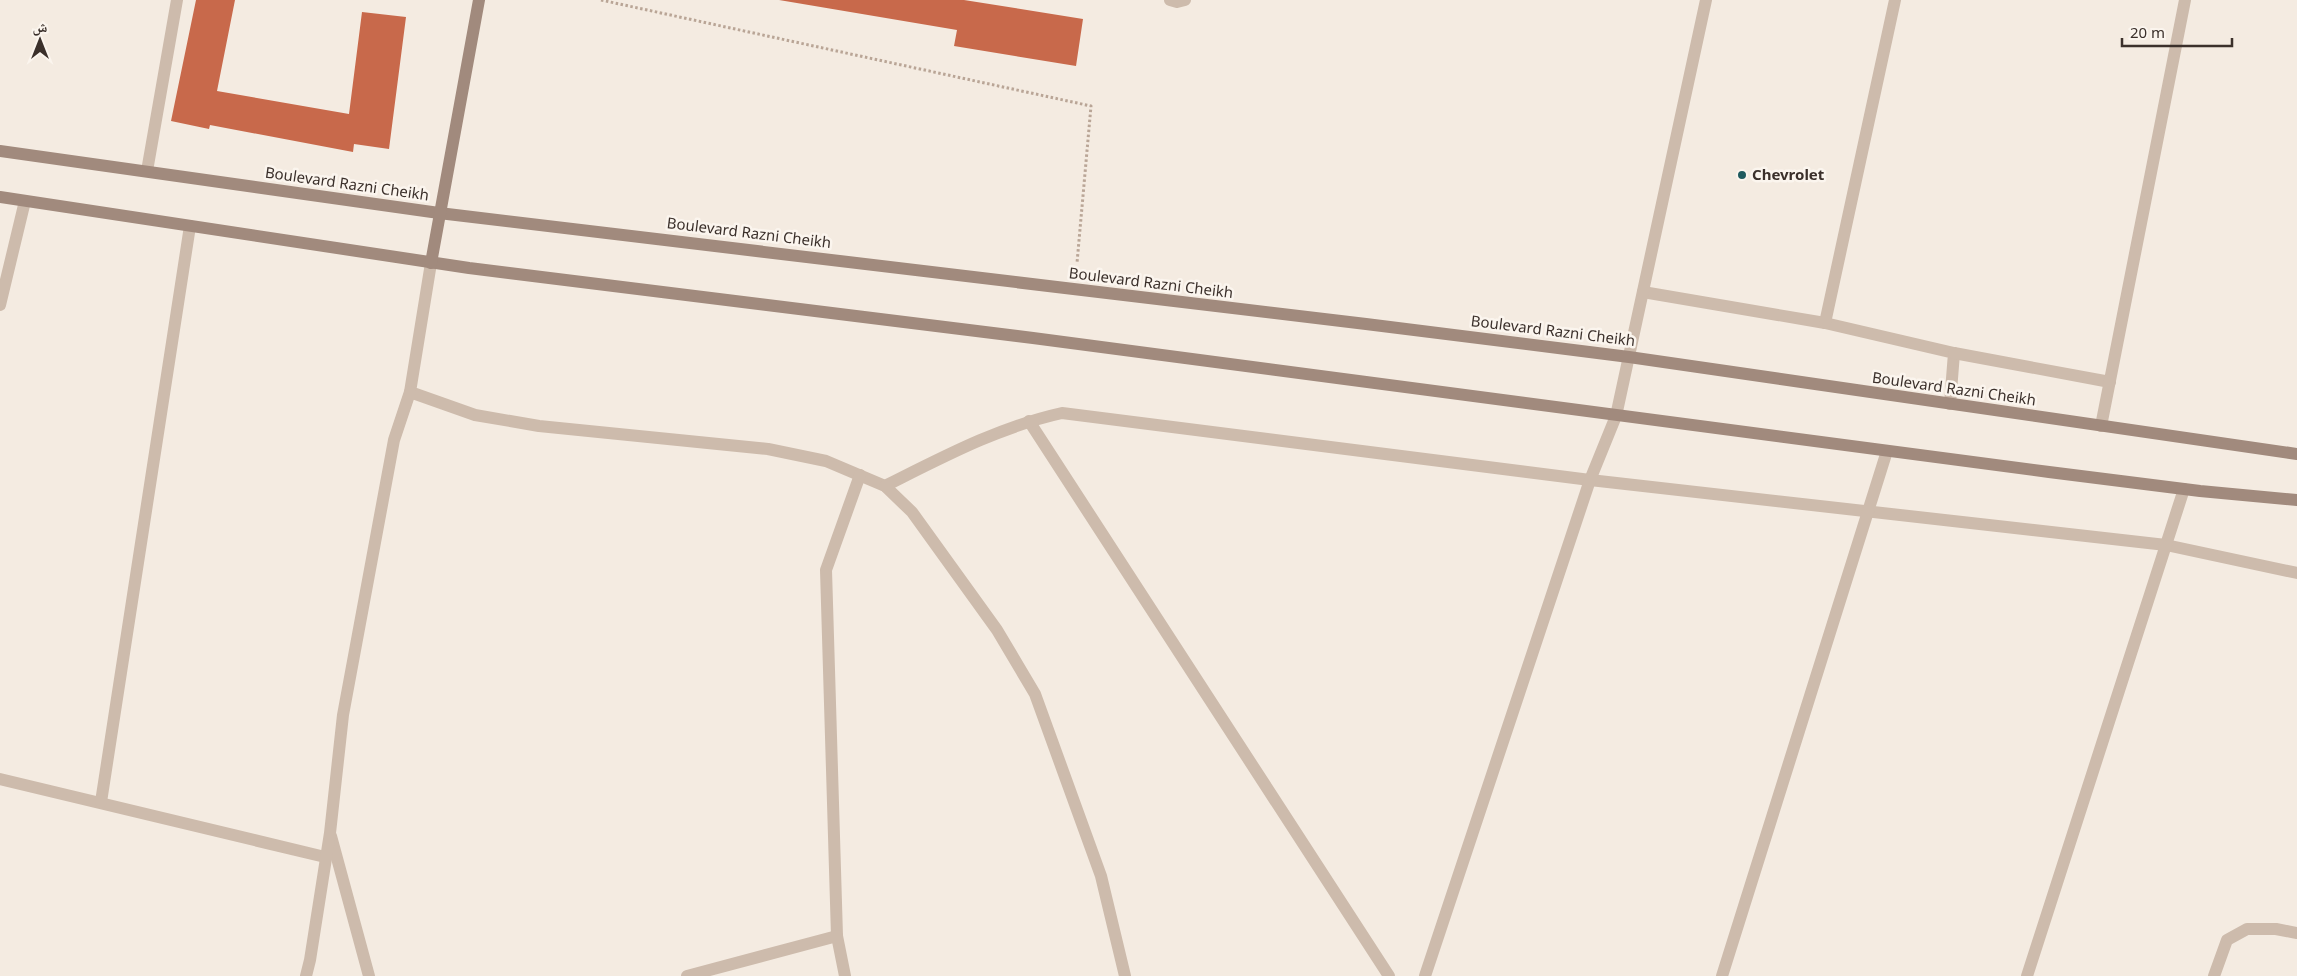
<svg xmlns="http://www.w3.org/2000/svg" width="2297" height="976" font-family="'Noto Sans','Noto Naskh Arabic',sans-serif">
  <style>
    .building { fill: #c8694b }
    .lines { fill: none; stroke-linecap: round; stroke-linejoin: round }
    .path { stroke: #b9a596; stroke-width: 3; stroke-dasharray: 2.5 2.5; stroke-linecap: butt }
    .street { stroke: #cdbbac; stroke-width: 12 }
    .secondary { stroke: #a18a7d; stroke-width: 12 }
    .poi-dot { fill: #1f5a5e; stroke: #fbf5ee; stroke-width: 2 }
    .labels { text-anchor: middle; stroke-width: 5; stroke-linejoin: round; paint-order: stroke }
    .poi-label { font-size: 15px; font-weight: bold; fill: #3b302b; stroke: #fbf5ee; text-anchor: start }
    .street-label { font-size: 15px; fill: #3b302b; stroke: #fbf5ee }
  </style>
  <rect width="100%" height="100%" fill="#f4ebe1"/>
  <g class="building">
    <path d="M196 0H235L217 91 349 114 362 12 406 17 389 149 354 144 353 152 210 125 209 129 171 121Z"/>
    <path d="M779 0H964L1083 19 1076 66 954 46 957 30Z"/>
  </g>
  <g class="lines">
    <path class="path" d="M601 0 1091 106 1077 263"/>
    <g class="street">
      <path d="M1170 0 1177 2 1185 0"/>
      <path d="M147 171 177 0"/>
      <path d="M431 263 410 392 475 415 539 426 768 449 826 461 885 486 912 512 997 630 1035 694 1101 876 1125 976"/>
      <path d="M1643 292 1825 323 1954 353 1950 404"/>
      <path d="M0 305 25 201"/>
      <path d="M1825 323 1895 0"/>
      <path d="M1954 353 2110 382"/>
      <path d="M1029 421 1389 976"/>
      <path d="M2101 426 2185 0"/>
      <path d="M885 486C943 457 999 427 1062 413L1590 480 2166 545 2297 573"/>
      <path d="M0 779 325 857"/>
      <path d="M101 802 190 226"/>
      <path d="M331 836 369 976"/>
      <path d="M837 936 826 570 860 475"/>
      <path d="M306 976 310 960 330 833 343 715 394 440 410 392"/>
      <path d="M687 976 837 936 845 976"/>
      <path d="M1425 976 1590 480 1616 416 1706 0"/>
      <path d="M1722 976 1887 451"/>
      <path d="M2027 976 2184 489"/>
      <path d="M2214 976 2227 940 2247 929H2276L2297 933"/>
    </g>
    <g class="secondary">
      <path d="M0 151 439 213 1366 324 1629 357 2297 454"/>
      <path d="M0 197 469 268 1033 338 2049 472 2200 491 2297 500"/>
      <path d="M431 263 479 0"/>
    </g>
  </g>
  <circle class="poi-dot" cx="1742" cy="175" r="5"/>
  <g class="labels">
    <g class="poi-label">
      <text x="1752" y="180">Chevrolet</text>
    </g>
    <g class="street-label">
      <text transform="translate(347 184) rotate(8)" y="5">Boulevard Razni Cheikh</text>
      <text transform="translate(749 233) rotate(7)" y="5">Boulevard Razni Cheikh</text>
      <text transform="translate(1151 283) rotate(7)" y="5">Boulevard Razni Cheikh</text>
      <text transform="translate(1553 331) rotate(7)" y="5">Boulevard Razni Cheikh</text>
      <text transform="translate(1954 389) rotate(8)" y="5">Boulevard Razni Cheikh</text>
    </g>
  </g>
  <g transform="translate(40 40)" stroke="#fbf5ee" stroke-width="4" paint-order="stroke">
  <path d="M0-4L9 19L0 12L-9 19Z" fill="#3b302b"/>
  <text y="-8" font-size="14" font-weight="bold" text-anchor="middle" fill="#3b302b">ش</text>
  </g>
  <path d="M2122 38v8h110v-8" fill="none" stroke="#3b302b" stroke-width="2.5"/>
  <text x="2130" y="38" font-size="15" fill="#3b302b" stroke="#fbf5ee" stroke-width="4" paint-order="stroke">20 m</text>
</svg>
